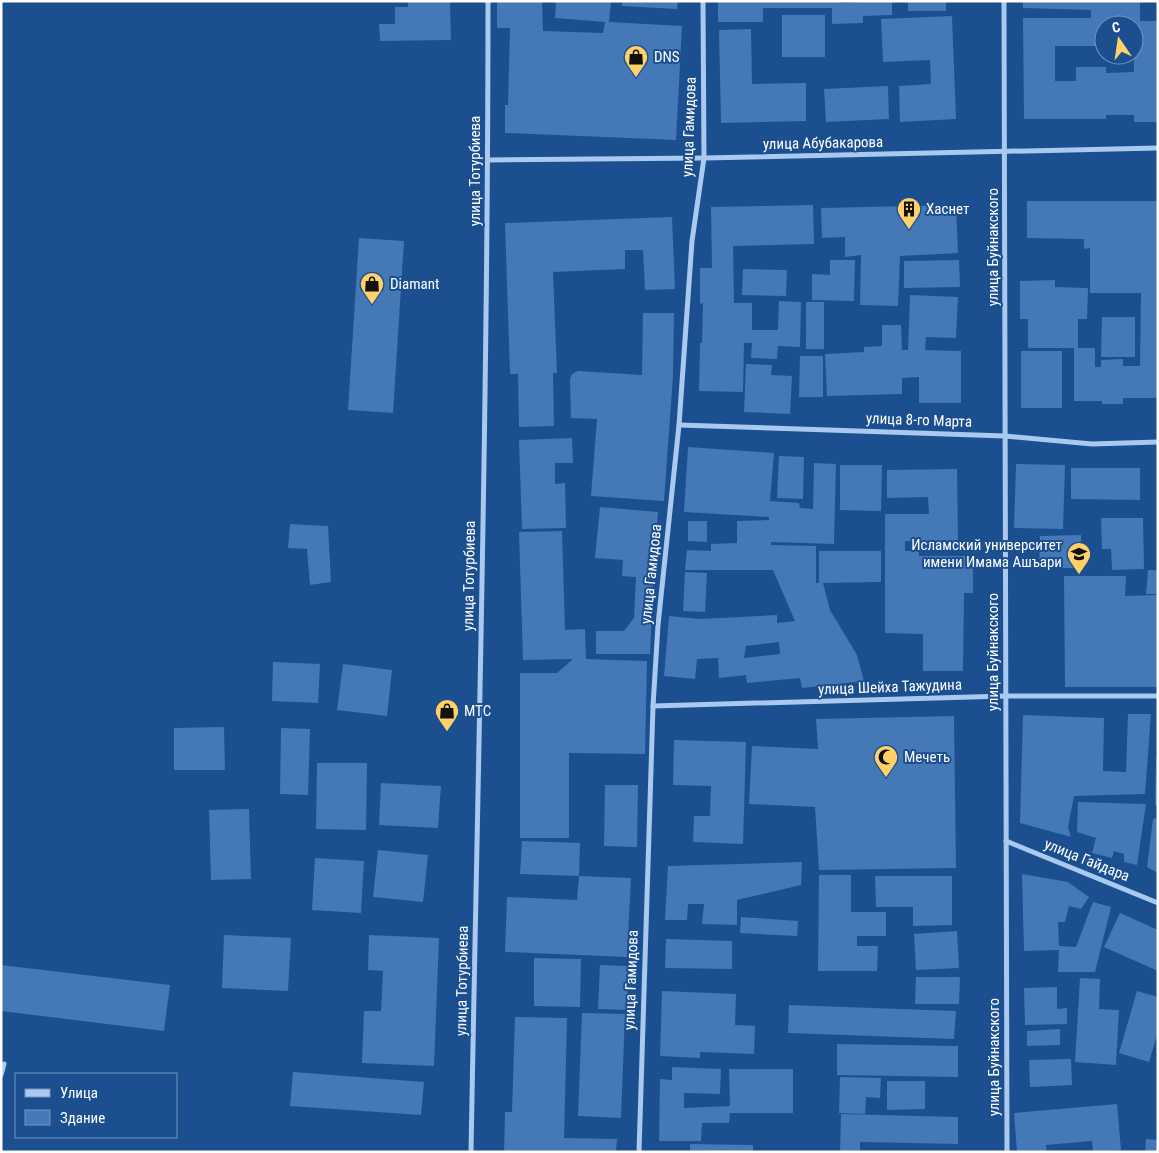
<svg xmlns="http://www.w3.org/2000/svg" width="1159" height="1153" font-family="'Roboto Condensed',sans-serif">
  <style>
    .building { fill: #4478b7; fill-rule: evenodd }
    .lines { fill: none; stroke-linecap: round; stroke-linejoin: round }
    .minor { stroke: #a9c9ee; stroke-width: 5 }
    .labels { text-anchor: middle; stroke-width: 4; stroke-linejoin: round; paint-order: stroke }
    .poi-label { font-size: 15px; fill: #fff; stroke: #1b4f8f; text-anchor: start }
    .street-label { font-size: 15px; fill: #fff; stroke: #1b4f8f }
  </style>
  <rect width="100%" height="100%" fill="#1b4f8f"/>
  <g class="building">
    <path d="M408 1H450L451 40 380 41 379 24H395V7H408Z"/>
    <path d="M497 1H542L543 31 603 33 605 22 555 18 556 1H611L609 22 682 26 676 140 505 133V105H508L510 28H497Z"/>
    <path d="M622 1H678L677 9 622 6Z"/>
    <path d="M718 1H841V3L892 1V15L863 16V23L832 24V8H763V22H718Z"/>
    <rect x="908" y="1" width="38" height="10"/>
    <path d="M1023 1H1140V21H1158V122H1134V115H1106V119H1024L1023 18H1091V10L1023 8ZM1104 25H1134V72L1106 73V67H1076V81H1055V46H1104Z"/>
    <rect x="782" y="15" width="43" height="42"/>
    <path d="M952 16 956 119 900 122 899 86 931 84 930 60 883 62 881 19Z"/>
    <path d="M751 29 752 84 806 83V121L721 123 719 30Z"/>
    <path d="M888 86 889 119 826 122 824 89Z"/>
    <path d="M1027 201H1158V398H1123V404H1102V401H1074V348H1028V319H1020V281L1055 280V287L1088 288 1087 319H1078V348H1095V367H1101V360L1123 359V366H1140L1141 293H1090V248L1084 249V239L1027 238Z"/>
    <path d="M813 205 814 244 733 246 734 303H752V330H778L779 301 801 302 800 347 778 346 777 359 751 358 752 343H744L743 392 699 391 700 343H702L703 303 700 304V268H712L711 207Z"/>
    <path d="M956 205 958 253 900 256 898 306 860 305 861 255 845 257V237L822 238 821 208Z"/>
    <path d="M672 217 675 289 645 290 643 250H625V269L553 272 557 373H553L554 426 519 427 518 374H510L505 223Z"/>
    <path d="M359 238 404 241 393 413 348 410Z"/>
    <path d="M830 260H855L854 301 812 300V274L830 275Z"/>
    <path d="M959 260 960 287 904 288V261Z"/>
    <path d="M743 269 787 270 786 296 742 295Z"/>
    <path d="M910 295 958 297 956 338 926 337 925 350 961 351V403H919V377L902 378V394L827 396 825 354 864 352V347L882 346V325H901L902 350H908Z"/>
    <rect x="806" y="302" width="18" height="47"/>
    <path d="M643 313H674L673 376 664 501 591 496 597 419 571 418 570 379 572 374 578 371 642 375Z"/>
    <path d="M1102 317H1135V357H1101Z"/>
    <rect x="1021" y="351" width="41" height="57"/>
    <path d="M800 356H823V397H799Z"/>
    <path d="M746 364 772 365 771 375 792 376 790 414 744 412Z"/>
    <path d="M572 438 573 463H555V484L565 483 566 528 522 529 519 440Z"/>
    <path d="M688 447 774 453 770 501 799 503 800 508 813 509 814 463 836 464 834 544 771 542V545L816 546V583H823L830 610 857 655 864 681 802 688 800 678 747 683 746 675 719 678 718 658 697 659 695 679 664 676 669 616 700 619 777 615V623L795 621 773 570H685L687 550 711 551V544L737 543V521L769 520V517L684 512ZM779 642 780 654 744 658 746 646Z"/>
    <path d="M779 456 804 457 803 499 777 498Z"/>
    <path d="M1016 464 1065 465 1063 529 1014 528Z"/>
    <path d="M840 465H882L881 511 840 510Z"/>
    <path d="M1071 468H1140V500L1071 499Z"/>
    <path d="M957 469 958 541H905V551H919V556H973V593H964L963 671H923V634L885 633V514H929L928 497 887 498V470Z"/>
    <path d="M600 507 658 512 654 564 650 654H596V631H624L634 618 636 577 622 576 623 560 595 558Z"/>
    <path d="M1101 518H1143L1144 569 1112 570 1111 549H1102Z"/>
    <path d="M688 521H707V542L688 541Z"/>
    <path d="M290 524 328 526 331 582 310 585 307 549 288 548Z"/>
    <path d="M562 531 565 630 585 629 586 659 647 661 645 754 569 753V838H520V673H557L573 659 523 660 519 532Z"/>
    <path d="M1081 535V568H1039L1040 536Z"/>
    <path d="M819 551H881V582L819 583Z"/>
    <path d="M1148 570H1158V594H1146Z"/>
    <path d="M685 572 707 573 705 612 683 611Z"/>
    <path d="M1064 576H1126L1125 596 1158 595V687H1065Z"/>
    <path d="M273 662 320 664 318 703 272 701Z"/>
    <path d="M343 664 392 670 387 716 337 710Z"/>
    <path d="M1128 714H1151L1145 794 1074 796 1068 827 1071 837 1020 823 1023 715 1104 718 1103 771 1126 772Z"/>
    <path d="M954 716 956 868 819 870 815 807 749 804 752 746 818 749 816 719Z"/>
    <path d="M224 727 225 770H174V728Z"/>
    <path d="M281 728 310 729 308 795 280 794Z"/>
    <path d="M674 740 746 742 743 844 693 842 694 816H710L711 786 673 785Z"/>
    <path d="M1156 757H1158V807L1155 804Z"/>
    <path d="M317 763H367L366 830 316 829Z"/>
    <path d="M381 783 441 786 438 828 379 825Z"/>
    <path d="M605 785H638L637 847 604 846Z"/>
    <path d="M1078 802 1146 804 1137 865 1124 862V854L1114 851 1112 858 1092 853 1096 838 1077 832Z"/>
    <path d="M249 809 251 879 211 880 209 810Z"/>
    <path d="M1156 818H1158V873L1147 867 1153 819Z"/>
    <path d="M522 841 580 843 579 876 520 874Z"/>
    <path d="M378 850 428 855 423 902 373 897Z"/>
    <path d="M315 858 364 861 361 913 312 910Z"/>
    <path d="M802 862 801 885 737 900V925L702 924 704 904H688L687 920H665L668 866Z"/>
    <path d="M1022 874 1068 882 1089 897 1081 909 1069 906 1065 922H1058L1059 946 1076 947 1093 902 1111 907 1095 972H1058L1059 950 1024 951Z"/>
    <path d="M819 875H851V912H886V936H857V946H878L877 971H818Z"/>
    <path d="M579 876 631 878 627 957 505 952 507 897 577 900Z"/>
    <path d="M875 876H952V925L913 926V907H876Z"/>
    <path d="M1120 913 1158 930V971L1104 947Z"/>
    <path d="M741 917 798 921 797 936 740 933Z"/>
    <path d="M957 931 959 968 916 970 914 934Z"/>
    <path d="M224 935 291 938 288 991 222 988Z"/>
    <path d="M369 935 439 938 434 1066 362 1063 364 1011H381L383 971 368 970Z"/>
    <path d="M666 939 732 941V969L665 968Z"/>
    <path d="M534 958 581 959 580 1007 534 1006Z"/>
    <path d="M1 965 170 985 164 1031 1 1011Z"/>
    <path d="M600 965 628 966 627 1010 598 1009Z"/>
    <path d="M916 977H960L959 1004H915Z"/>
    <path d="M1080 978 1100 979 1099 1009 1119 1010 1116 1065 1075 1062Z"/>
    <path d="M1057 987V1009L1067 1008V1024L1025 1025 1024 988Z"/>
    <path d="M662 991 736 994 735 1025 755 1026 754 1054 700 1052V1058L660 1056Z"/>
    <path d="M1137 991 1158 997V1032L1149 1062 1119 1053Z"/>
    <path d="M789 1005 956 1011 954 1039 788 1033Z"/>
    <path d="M582 1013 625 1014 621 1118 578 1116Z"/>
    <path d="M515 1017 567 1018 564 1138 617 1139 616 1152H504L505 1112H512Z"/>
    <path d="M1060 1029V1045L1027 1046V1031Z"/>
    <path d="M837 1044 958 1046V1077L837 1075Z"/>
    <path d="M1071 1059 1072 1085 1030 1087 1029 1060Z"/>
    <path d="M672 1067 721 1069 720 1094 684 1093V1108L730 1106 729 1069H793V1113H730L729 1123H702L701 1141H659L660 1079 672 1080Z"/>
    <path d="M293 1072 424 1082 421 1115 290 1106Z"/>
    <path d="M840 1077 881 1078 880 1098 866 1097 865 1114 839 1113Z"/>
    <path d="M887 1081H925V1109L887 1110Z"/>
    <path d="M1117 1104 1121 1150 1093 1152 1092 1141 1046 1145 1047 1152H1017L1014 1113Z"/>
    <path d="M841 1114 958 1117V1144L860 1142V1152H840Z"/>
    <path d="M1146 1139 1158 1140V1152H1145Z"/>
    <path d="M690 1144 753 1145V1152H690Z"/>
  </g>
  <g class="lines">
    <g class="minor">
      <path d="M1004 1 1007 1152"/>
      <path d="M488 160 704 158 1158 148"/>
      <path d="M679 425 1005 436 1092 444 1158 442"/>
      <path d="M653 706 1006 696H1158"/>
      <path d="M1006 841 1158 903"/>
      <path d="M1 1075 4 1064"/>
      <path d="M471 1152C478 768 488 385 488 1"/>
      <path d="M639 1152 653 706 658 625 679 425 692 241 704 158 703 1"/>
    </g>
  </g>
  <defs>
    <g id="shop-pin" transform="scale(1.25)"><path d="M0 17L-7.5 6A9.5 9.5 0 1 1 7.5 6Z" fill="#ffd166" stroke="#1b4f8f"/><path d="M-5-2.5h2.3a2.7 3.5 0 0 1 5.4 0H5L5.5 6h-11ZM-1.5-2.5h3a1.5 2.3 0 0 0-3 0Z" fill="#111"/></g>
    <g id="building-pin" transform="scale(1.25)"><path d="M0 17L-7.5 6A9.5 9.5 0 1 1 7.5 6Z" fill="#ffd166" stroke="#1b4f8f"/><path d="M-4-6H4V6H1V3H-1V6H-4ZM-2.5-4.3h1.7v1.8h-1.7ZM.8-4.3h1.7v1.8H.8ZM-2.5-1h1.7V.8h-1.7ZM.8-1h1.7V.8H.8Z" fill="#111"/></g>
    <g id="university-pin" transform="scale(1.25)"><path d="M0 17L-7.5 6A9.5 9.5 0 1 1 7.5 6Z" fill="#ffd166" stroke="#1b4f8f"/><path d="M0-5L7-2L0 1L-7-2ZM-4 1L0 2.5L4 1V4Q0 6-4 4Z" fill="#111"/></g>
    <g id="mosque-pin" transform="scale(1.25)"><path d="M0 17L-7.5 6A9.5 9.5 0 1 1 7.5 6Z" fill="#ffd166" stroke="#1b4f8f"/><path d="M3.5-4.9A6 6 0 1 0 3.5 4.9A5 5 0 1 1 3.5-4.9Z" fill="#111"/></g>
  </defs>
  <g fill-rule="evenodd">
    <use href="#shop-pin" x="636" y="57"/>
    <use href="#building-pin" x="909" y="209"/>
    <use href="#shop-pin" x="372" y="284"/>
    <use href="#university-pin" x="1079" y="554"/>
    <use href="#shop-pin" x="447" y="711"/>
    <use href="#mosque-pin" x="886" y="757"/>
  </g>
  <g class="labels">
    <g class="poi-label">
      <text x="654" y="62">DNS</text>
      <text x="926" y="214">Хаснет</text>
      <text x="390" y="289">Diamant</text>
      <text x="1062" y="550" text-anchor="end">Исламский университет<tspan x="1062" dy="17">имени Имама Ашъари</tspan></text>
      <text x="464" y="716">МТС</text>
      <text x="904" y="762">Мечеть</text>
    </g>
    <g class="street-label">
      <text transform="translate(689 127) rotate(-88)" y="5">улица Гамидова</text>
      <text transform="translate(823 143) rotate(-1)" y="5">улица Абубакарова</text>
      <text transform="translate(475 171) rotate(-90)" y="5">улица Тотурбиева</text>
      <text transform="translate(993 247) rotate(-90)" y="5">улица Буйнакского</text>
      <text transform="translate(919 420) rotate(2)" y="5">улица 8-го Марта</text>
      <text transform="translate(651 574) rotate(-84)" y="5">улица Гамидова</text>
      <text transform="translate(469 576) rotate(-89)" y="5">улица Тотурбиева</text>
      <text transform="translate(993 652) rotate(-90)" y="5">улица Буйнакского</text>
      <text transform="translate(890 687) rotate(-2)" y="5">улица Шейха Тажудина</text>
      <text transform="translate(1087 860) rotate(22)" y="5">улица Гайдара</text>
      <text transform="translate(631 980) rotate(-88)" y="5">улица Гамидова</text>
      <text transform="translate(462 981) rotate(-89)" y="5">улица Тотурбиева</text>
      <text transform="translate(994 1057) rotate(-90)" y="5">улица Буйнакского</text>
    </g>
  </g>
  <rect width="1159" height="1153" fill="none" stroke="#ffffff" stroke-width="5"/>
  <rect x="15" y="1073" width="162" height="65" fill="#1b4f8f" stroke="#7695bc"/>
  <rect x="25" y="1089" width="25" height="8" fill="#a9c9ee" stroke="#7695bc"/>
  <text x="60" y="1098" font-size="15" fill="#ffffff">Улица</text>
  <rect x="25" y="1110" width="25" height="15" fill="#4478b7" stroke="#7695bc"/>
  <text x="60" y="1123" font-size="15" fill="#ffffff">Здание</text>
  <g transform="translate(1119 40) rotate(347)"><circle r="24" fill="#1b4f8f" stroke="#7695bc"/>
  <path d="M0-4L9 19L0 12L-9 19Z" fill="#ffd166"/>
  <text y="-8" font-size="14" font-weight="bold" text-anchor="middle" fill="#ffffff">С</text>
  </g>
</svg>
